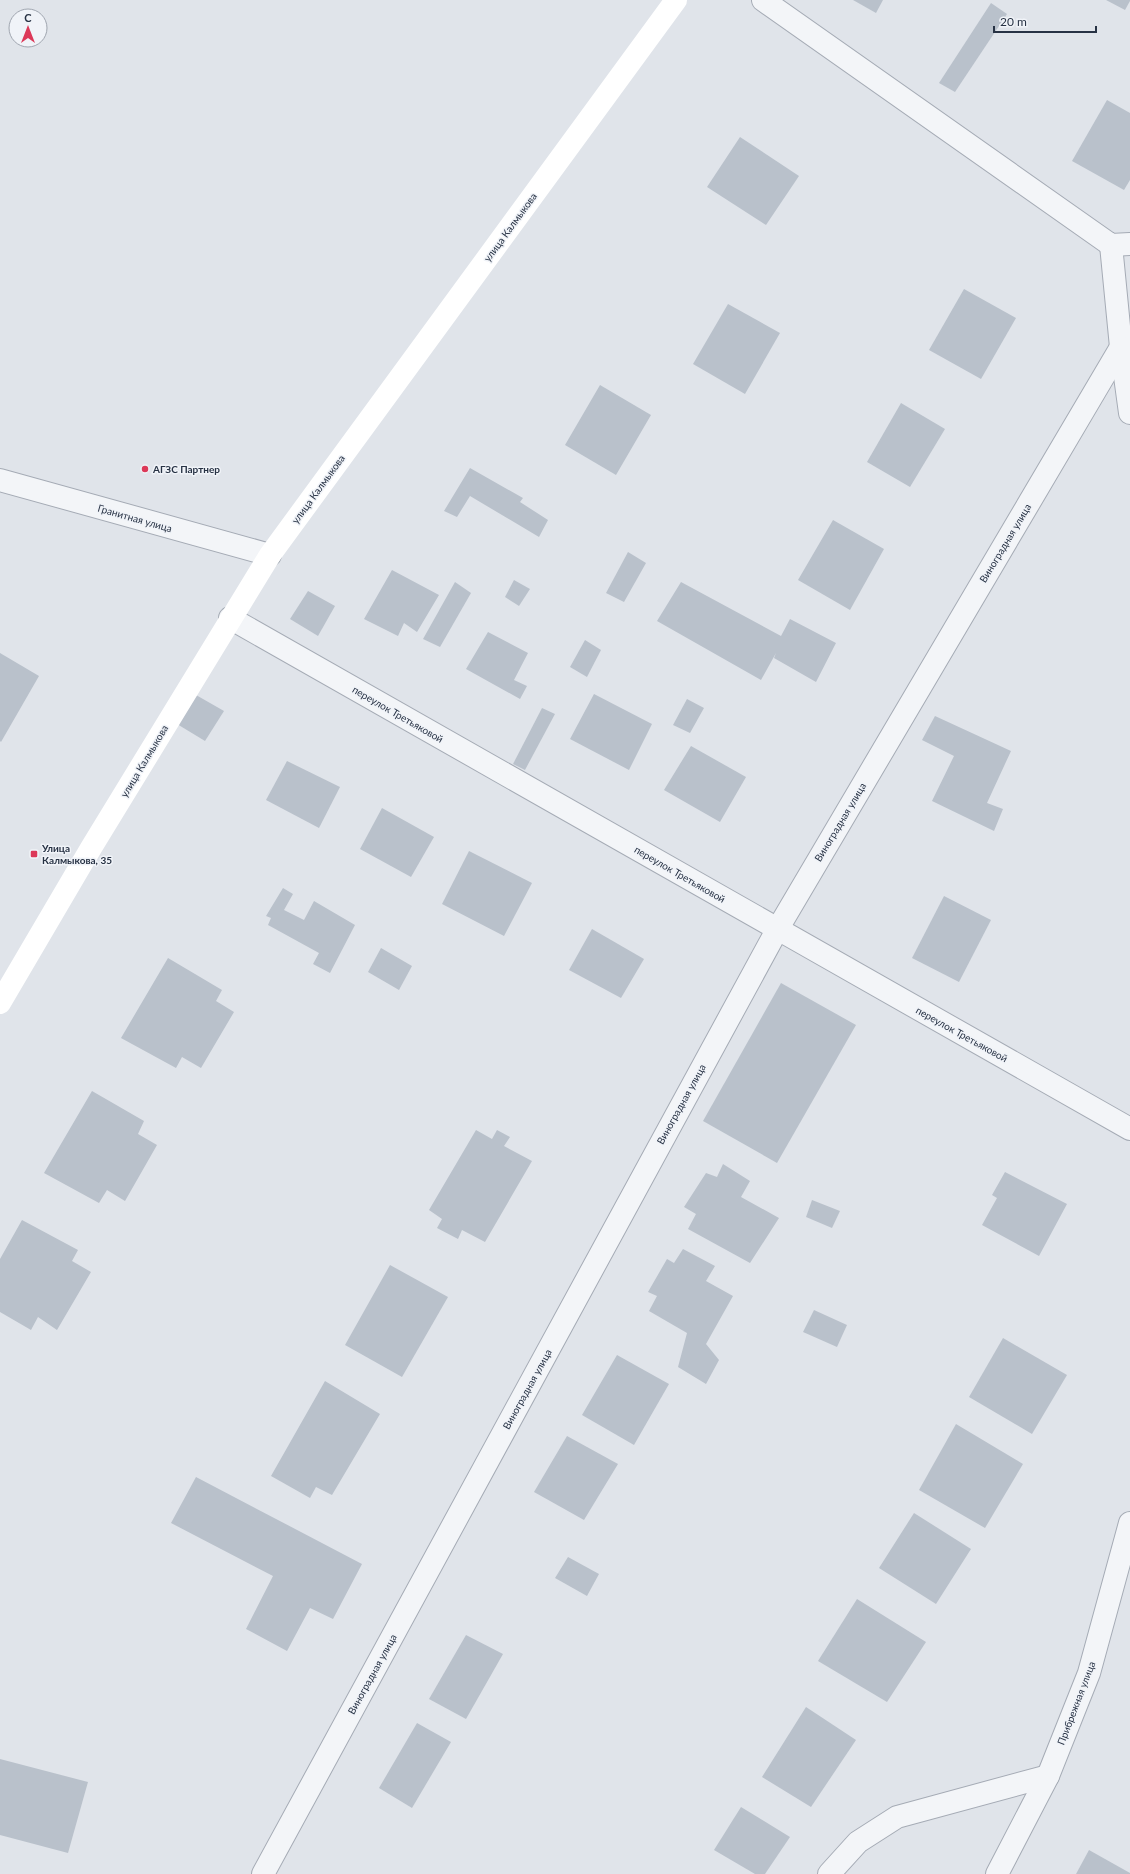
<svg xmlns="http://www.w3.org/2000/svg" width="1130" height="1874" font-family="Lato,sans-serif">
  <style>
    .building { fill: #b9c1cb }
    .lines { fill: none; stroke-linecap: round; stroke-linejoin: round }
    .street-casing { stroke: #a5abb5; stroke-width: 24 }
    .street { stroke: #f3f5f8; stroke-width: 22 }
    .secondary { stroke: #fff; stroke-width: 22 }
    .poi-dot { fill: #dc3858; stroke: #f0f3f8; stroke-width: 1.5 }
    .labels { text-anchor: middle; stroke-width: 3; stroke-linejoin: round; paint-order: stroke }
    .street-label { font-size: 10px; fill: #273244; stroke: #f0f3f8 }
    .poi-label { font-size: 10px; font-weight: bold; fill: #273244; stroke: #f0f3f8; text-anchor: start }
  </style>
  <rect width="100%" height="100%" fill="#e0e4ea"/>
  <g class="building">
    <path d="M853 0H883L876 13Z"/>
    <path d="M1106 0H1130V1L1125 10Z"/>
    <path d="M991 3 1007 14 955 92 939 83Z"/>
    <path d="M1107 100 1130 113V180L1124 190 1072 161Z"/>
    <path d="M740 137 799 176 766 225 707 187Z"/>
    <path d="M964 289 1016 318 981 379 929 350Z"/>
    <path d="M728 304 780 333 745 394 693 364Z"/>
    <path d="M600 385 651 415 616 475 565 445Z"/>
    <path d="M901 403 945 429 910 487 867 462Z"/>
    <path d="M470 468 523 498 520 502 548 520 539 537 470 496 457 517 444 511Z"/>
    <path d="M833 520 884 549 850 610 798 580Z"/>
    <path d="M628 552 646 563 624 602 606 593Z"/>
    <path d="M392 570 439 595 417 632 404 623 398 636 364 619Z"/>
    <path d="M514 580 530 589 519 606 505 597Z"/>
    <path d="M455 582 471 593 440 647 423 639Z"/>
    <path d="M681 582 781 636 790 619 836 643 816 682 774 658 776 653 761 680 657 621Z"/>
    <path d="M308 591 335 606 318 636 290 619Z"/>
    <path d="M488 632 528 653 514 680 527 686 520 699 466 669Z"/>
    <path d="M585 640 601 650 587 677 570 667Z"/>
    <path d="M0 653 39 676 1 742 0 741Z"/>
    <path d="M594 694 652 724 629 770 570 739Z"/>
    <path d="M196 695 224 711 205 741 177 724Z"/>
    <path d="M687 699 704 708 690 733 673 725Z"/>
    <path d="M542 708 555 714 525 770 513 764Z"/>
    <path d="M935 716 1011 751 987 803 1003 809 994 831 932 801 954 756 922 740Z"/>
    <path d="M691 746 746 777 720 822 664 790Z"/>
    <path d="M287 761 340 787 319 828 266 800Z"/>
    <path d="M382 808 434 837 411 877 360 849Z"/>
    <path d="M469 851 532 883 504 936 442 904Z"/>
    <path d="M283 888 293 894 284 910 304 920 314 901 355 925 330 973 313 964 319 953 268 925 271 918 266 916Z"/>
    <path d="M944 896 991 920 959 982 912 958Z"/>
    <path d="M592 929 644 959 621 998 569 970Z"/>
    <path d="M381 948 412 966 399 990 368 972Z"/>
    <path d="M168 958 222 990 216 1001 234 1012 201 1068 182 1057 176 1068 121 1038Z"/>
    <path d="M781 983 856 1025 777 1163 703 1121Z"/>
    <path d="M92 1091 144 1121 138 1134 157 1145 125 1201 107 1190 99 1203 44 1173Z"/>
    <path d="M476 1130 492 1139 497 1130 510 1137 504 1146 532 1161 485 1242 462 1230 458 1239 437 1228 442 1219 429 1210Z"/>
    <path d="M723 1164 750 1181 741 1197 779 1218 750 1263 688 1229 696 1214 684 1207 706 1173 717 1177Z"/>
    <path d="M1005 1172 1067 1204 1039 1256 982 1225 997 1198 992 1195Z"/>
    <path d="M812 1200 840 1211 832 1228 806 1217Z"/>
    <path d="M22 1220 78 1250 72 1261 91 1272 57 1330 38 1317 31 1330 0 1312V1259Z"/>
    <path d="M683 1249 715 1266 706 1281 733 1296 706 1344 719 1360 706 1384 678 1367 687 1333 649 1311 657 1296 648 1292 667 1259 674 1263Z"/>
    <path d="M390 1265 448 1297 402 1377 345 1345Z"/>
    <path d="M814 1310 847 1325 837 1347 803 1332Z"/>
    <path d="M1003 1338 1067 1375 1032 1434 969 1397Z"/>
    <path d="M617 1355 669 1384 634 1445 582 1415Z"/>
    <path d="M325 1381 380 1414 332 1495 316 1487 310 1498 271 1476Z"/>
    <path d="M956 1424 1023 1464 985 1528 919 1490Z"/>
    <path d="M567 1436 618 1464 584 1520 534 1492Z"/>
    <path d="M196 1477 362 1564 333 1619 310 1608 287 1651 246 1629 273 1576 171 1523Z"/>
    <path d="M914 1513 971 1549 936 1604 879 1568Z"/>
    <path d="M568 1557 599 1574 587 1596 555 1578Z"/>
    <path d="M857 1599 926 1642 887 1702 818 1661Z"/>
    <path d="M466 1635 503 1654 466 1719 429 1699Z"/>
    <path d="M806 1707 856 1740 811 1807 762 1777Z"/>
    <path d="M417 1723 451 1742 412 1808 379 1788Z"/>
    <path d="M0 1759 88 1782 68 1853 0 1835Z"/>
    <path d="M741 1807 790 1837 765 1874H755L714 1850Z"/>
    <path d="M1089 1850 1130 1873V1874H1076Z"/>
  </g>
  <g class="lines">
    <g class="street-casing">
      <g id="street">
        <path d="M763 0 1111 245 1130 244"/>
        <path d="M1111 245 1121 347 1130 413"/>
        <path d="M0 480 270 555"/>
        <path d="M230 618 1130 1129"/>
        <path d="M263 1874 777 930 1121 347"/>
        <path d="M829 1874 858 1842 897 1817 1048 1776"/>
        <path d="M997 1874 1048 1776 1089 1673 1130 1523"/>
      </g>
    </g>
    <use href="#street" class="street"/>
    <path class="secondary" d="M0 1003 91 848 270 555 676 0"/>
  </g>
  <g class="poi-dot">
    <circle cx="145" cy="469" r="4"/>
    <rect x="30" y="850" width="8" height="8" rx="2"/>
  </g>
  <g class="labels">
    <g class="street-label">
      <text transform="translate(510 227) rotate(-54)" y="4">улица Калмыкова</text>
      <text transform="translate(318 489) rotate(-54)" y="4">улица Калмыкова</text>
      <text transform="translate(135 518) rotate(16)" y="4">Гранитная улица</text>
      <text transform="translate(1005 543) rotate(-59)" y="4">Виноградная улица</text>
      <text transform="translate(398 714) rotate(30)" y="4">переулок Третьяковой</text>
      <text transform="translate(144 761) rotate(-59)" y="4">улица Калмыкова</text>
      <text transform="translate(840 822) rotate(-59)" y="4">Виноградная улица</text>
      <text transform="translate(680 874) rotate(30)" y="4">переулок Третьяковой</text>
      <text transform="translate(962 1034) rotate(29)" y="4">переулок Третьяковой</text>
      <text transform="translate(681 1104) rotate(-61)" y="4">Виноградная улица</text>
      <text transform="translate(527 1389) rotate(-61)" y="4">Виноградная улица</text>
      <text transform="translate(372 1674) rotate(-61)" y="4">Виноградная улица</text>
      <text transform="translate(1076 1703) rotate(-69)" y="4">Прибрежная улица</text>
    </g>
    <g class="poi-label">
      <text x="153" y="473">АГЗС Партнер</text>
      <text x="42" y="852">Улица<tspan x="42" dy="12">Калмыкова, 35</tspan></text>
    </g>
  </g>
  <g transform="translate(28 28)"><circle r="19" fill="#f0f3f8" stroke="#a0a6b0"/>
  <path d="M0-3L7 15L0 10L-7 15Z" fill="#dc3858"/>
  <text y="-6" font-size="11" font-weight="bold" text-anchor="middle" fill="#273244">С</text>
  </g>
  <path d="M994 26v6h102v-6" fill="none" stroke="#273244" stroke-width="2"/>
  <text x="1000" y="26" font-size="12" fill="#273244" stroke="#f0f3f8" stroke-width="3" paint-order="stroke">20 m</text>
</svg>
